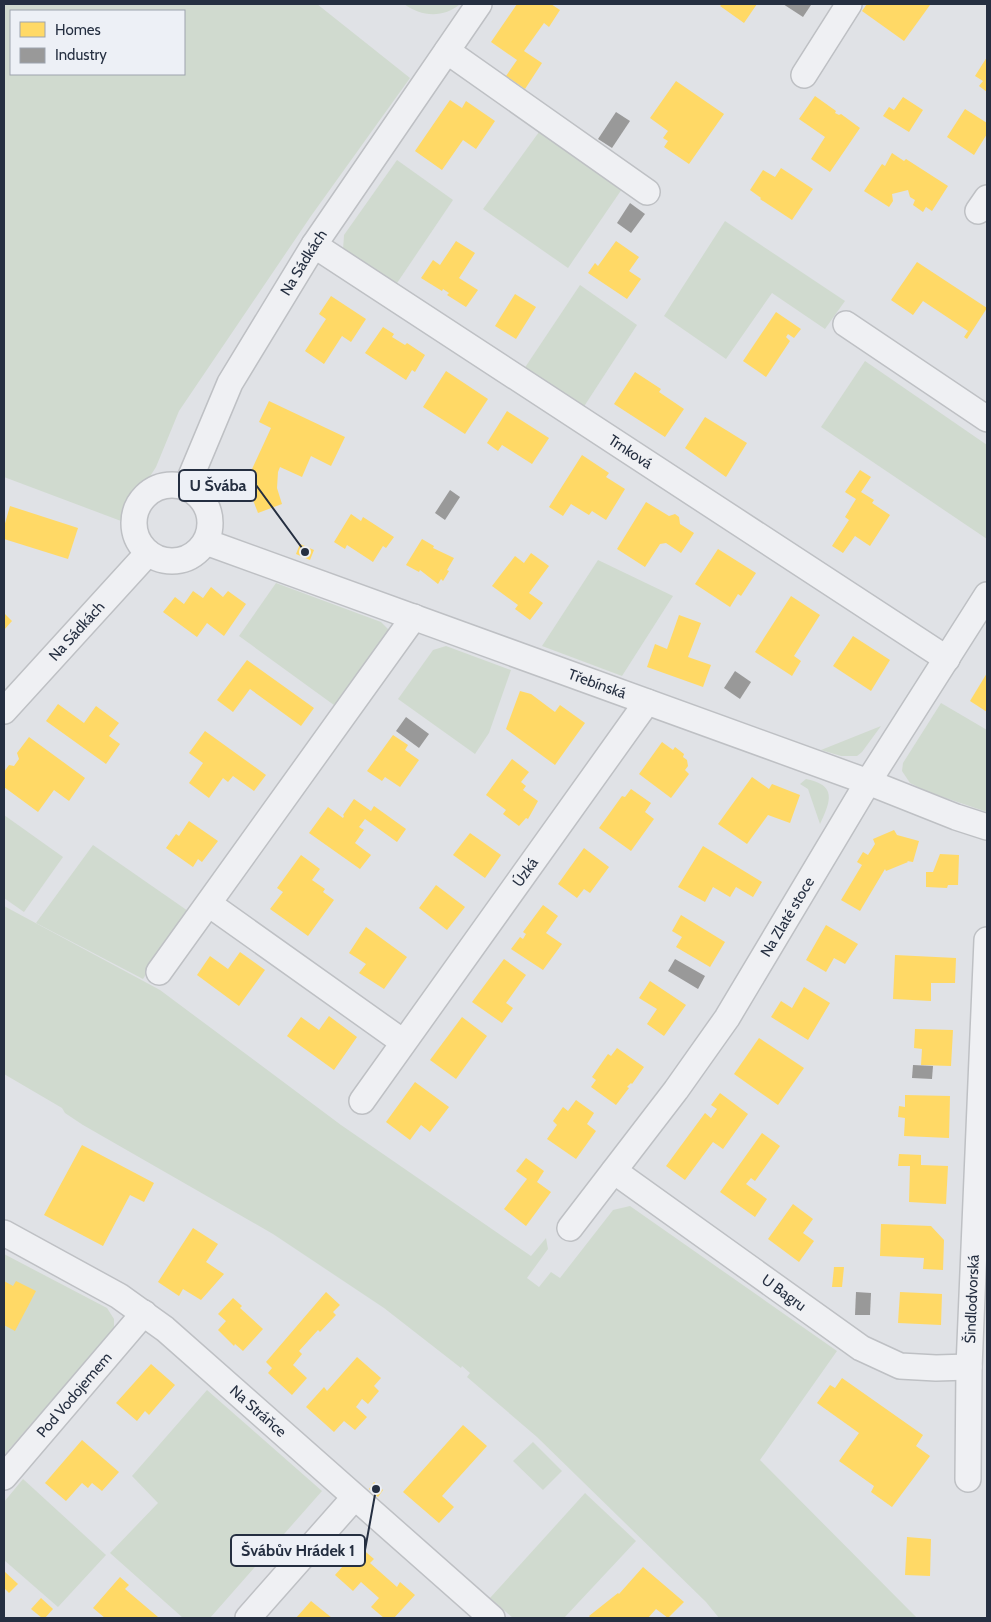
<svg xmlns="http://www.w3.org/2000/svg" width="991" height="1622" font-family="Cabin,sans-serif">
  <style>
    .green { fill: #d0dacf; fill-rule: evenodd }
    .homes { fill: #ffd966 }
    .industry { fill: #999 }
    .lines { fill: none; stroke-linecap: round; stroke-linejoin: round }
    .street-casing { stroke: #bec0c4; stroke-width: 28 }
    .street { stroke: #eff0f3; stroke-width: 25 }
    .labels { text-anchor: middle; stroke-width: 5; stroke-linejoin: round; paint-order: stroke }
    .street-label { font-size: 15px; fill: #252f41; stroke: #edf0f6 }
    .leader { fill: none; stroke: #252f41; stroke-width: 2 }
    .callout-dot { fill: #252f41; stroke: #edf0f6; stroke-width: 2 }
    .callout { fill: #edf0f6; stroke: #252f41; stroke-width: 2 }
    .callout-label { font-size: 16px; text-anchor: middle; font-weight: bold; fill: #252f41 }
  </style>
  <rect width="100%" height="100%" fill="#e0e2e6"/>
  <g class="green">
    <path d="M4 4H317L410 78 311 216 179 411 156 467 149 478 139 484 129 495 123 507 121 521 4 477ZM11 11H184V74H11Z"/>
    <path d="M404 4H460C444 18 421 17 404 4Z"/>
    <path d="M539 132 622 189 568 268 483 209Z"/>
    <path d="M397 160 453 200 395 286 343 250 344 235Z"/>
    <path d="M725 221 845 301 825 329 772 293 726 359 664 316Z"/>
    <path d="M580 285 637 325 583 408 524 369Z"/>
    <path d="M865 361 987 445V539L821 427Z"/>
    <path d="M598 560 673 596 622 676 542 646Z"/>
    <path d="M276 583 381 622 389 630 386 642 338 708 239 636Z"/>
    <path d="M446 646 511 670 489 733 475 754 398 699 433 650Z"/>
    <path d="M941 703 987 730V812L928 792 910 783 902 771 903 763Z"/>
    <path d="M881 726 862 752 857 756H841L821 750Z"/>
    <path d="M806 779C837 785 831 801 820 824L808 789 800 784Z"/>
    <path d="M4 815 63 857 24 912 4 898Z"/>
    <path d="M93 845 188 911 143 979 36 923Z"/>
    <path d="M4 906 160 990 341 1125 531 1256 546 1238 548 1249 527 1278 539 1287 551 1272 560 1278 613 1210 630 1206 837 1351 760 1460 917 1618H719L706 1602 537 1437 467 1377 470 1373 462 1366 461 1368 384 1308 273 1234 83 1125 65 1113 62 1108 4 1074Z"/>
    <path d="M4 1254 107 1308 114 1319V1329L4 1455Z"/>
    <path d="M207 1390 322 1491 210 1618H183L110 1553 158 1503 132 1476Z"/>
    <path d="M533 1442 562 1471 543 1490 513 1461Z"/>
    <path d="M23 1479 106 1555 58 1607 4 1560V1502Z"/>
    <path d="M585 1493 636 1541 564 1618H513L490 1598Z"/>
  </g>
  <g class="homes">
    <path d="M517 4H551L560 10 549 27 544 23 524 51 542 63 525 89 506 76 517 60 491 42Z"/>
    <path d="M722 4H757L744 23 720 6Z"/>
    <path d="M867 4H928L930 5 904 41 862 11Z"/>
    <path d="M987 57V92L979 86 983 81 975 76Z"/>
    <path d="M676 81 724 114 689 164 664 147 668 141 663 138 668 131 650 118Z"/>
    <path d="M815 96 836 111 835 113 839 115 841 114 860 128 830 172 811 159 825 137 799 119Z"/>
    <path d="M903 97 923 110 909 132 883 116 889 107 894 110Z"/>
    <path d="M450 100 462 108 466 101 495 121 476 149 463 140 442 170 415 151Z"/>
    <path d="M965 109 987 123V134L974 155 947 137Z"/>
    <path d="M892 153 904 161 906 159 948 186 932 211 926 207 923 212 913 205 915 200 910 197 908 190 892 194 893 201 889 207 864 191 882 164 885 166Z"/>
    <path d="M781 168 813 189 792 220 760 199 761 198 750 190 763 170 775 177Z"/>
    <path d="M456 241 475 253 459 278 478 290 466 307 447 295 449 293 443 289 442 291 421 278 433 260 440 265Z"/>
    <path d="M616 241 639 257 629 271 641 279 627 299 588 273 595 263 598 266Z"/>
    <path d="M917 262 987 308 967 339 964 337 968 331 923 301 913 315 891 300Z"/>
    <path d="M515 294 536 307 516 339 495 326Z"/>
    <path d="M331 296 366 319 351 342 342 336 324 364 305 351 326 319 319 314Z"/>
    <path d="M776 312 801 329 794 338 788 334 786 337 790 341 766 377 743 361Z"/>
    <path d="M383 327 394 334 392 337 405 345 407 343 425 355 415 372 412 370 406 380 365 353Z"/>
    <path d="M446 371 488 399 465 434 423 407Z"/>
    <path d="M635 372 661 389 659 392 684 409 665 437 614 404Z"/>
    <path d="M269 401 345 437 331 466 311 456 302 477 280 467 278 472 277 488 282 504 258 513 246 482 271 428 259 422Z"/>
    <path d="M507 411 549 438 532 464 502 445 498 451 487 443Z"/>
    <path d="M705 417 747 443 726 477 685 448Z"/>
    <path d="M582 455 609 473 606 477 625 489 606 520 592 511 589 515 571 504 563 516 549 507Z"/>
    <path d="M860 470 871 477 861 492 874 500 872 503 890 515 870 546 855 536 843 553 832 546 849 520 845 517 856 499 845 492Z"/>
    <path d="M646 502 669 516 675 514 679 517 680 524 694 533 681 553 666 543 660 544 645 567 617 549Z"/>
    <path d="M10 506 78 528 68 559 4 539V527Z"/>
    <path d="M351 514 361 521 363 517 394 537 386 548 383 546 373 562 347 545 345 549 334 542Z"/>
    <path d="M422 539 434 546 433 548 454 558 447 570 449 571 443 581 441 579 438 584 420 570 419 572 406 565Z"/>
    <path d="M300 544 314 550 310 560 296 554Z"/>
    <path d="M718 549 756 573 741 596 738 594 730 607 695 584Z"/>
    <path d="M531 553 549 566 529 593 543 603 530 620 515 609 518 605 492 586 515 556 524 563Z"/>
    <path d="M211 587 223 597 228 591 246 604 224 636 207 623 197 637 163 612 175 597 184 604 193 591 203 598Z"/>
    <path d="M791 596 820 615 794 656 801 661 792 676 755 652Z"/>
    <path d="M4 613 12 621 4 630Z"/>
    <path d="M679 615 701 623 688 657 711 665 703 687 647 667 655 644 667 649Z"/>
    <path d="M853 636 890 660 871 691 833 666Z"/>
    <path d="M247 660 314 708 301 726 250 689 233 712 217 700Z"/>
    <path d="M987 673V712L970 701Z"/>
    <path d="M520 691 531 694 555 712 560 705 585 723 555 765 506 729Z"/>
    <path d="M58 704 84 723 96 706 119 723 109 736 120 744 106 764 46 721Z"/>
    <path d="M205 731 266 775 254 791 233 776 228 782 223 778 209 798 189 783 203 763 189 753Z"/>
    <path d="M393 735 408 745 405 750 419 760 400 787 385 777 382 781 367 771Z"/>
    <path d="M29 737 85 778 69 801 54 790 38 812 4 787V772L9 765 14 766 19 759 17 753Z"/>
    <path d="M662 742 673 750 675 747 684 754 683 757 687 760 688 766 685 770 689 774 671 798 639 774Z"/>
    <path d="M512 759 529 772 521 782 526 786 523 790 538 801 528 819 526 818 519 826 503 814 506 810 486 795Z"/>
    <path d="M752 777 769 789 772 784 800 795 790 823 768 815 747 844 718 824Z"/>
    <path d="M631 789 651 803 645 812 654 819 631 851 599 828 622 796 625 797Z"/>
    <path d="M354 799 371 811 374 806 406 829 397 842 365 819 359 827 364 830 355 843 371 855 360 869 309 833 328 807 343 818 344 816 343 815Z"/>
    <path d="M189 821 218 841 202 862 198 859 193 867 166 848 176 834 179 836Z"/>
    <path d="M894 830 897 835 919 841 913 862 907 861 908 862 886 871 885 869 860 911 841 900 862 865 857 862 863 852 868 855 875 844 873 839Z"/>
    <path d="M470 833 501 855 485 878 453 855Z"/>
    <path d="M703 846 762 882 753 897 736 887 730 897 713 887 705 902 678 887Z"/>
    <path d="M584 848 609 867 590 893 584 889 577 898 558 884Z"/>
    <path d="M940 854 959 855 958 885H948L947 888 926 887V872H933Z"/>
    <path d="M301 855 320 869 312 880 325 889 323 892 334 900 308 936 270 909 283 892 277 888Z"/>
    <path d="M436 885 465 907 447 930 419 908Z"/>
    <path d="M543 905 558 916 546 933 562 944 543 970 511 949 520 937 523 939 526 934 523 932Z"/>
    <path d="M681 915 725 942 710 967 676 947 682 937 672 931Z"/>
    <path d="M826 925 858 944 845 964 834 958 826 972 806 960Z"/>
    <path d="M366 927 407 957 384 989 359 973 366 964 349 953Z"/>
    <path d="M240 952 265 970 239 1006 197 975 210 956 228 969Z"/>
    <path d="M895 955 956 958 955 983H931V1001L893 999Z"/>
    <path d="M504 959 526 975 506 1003 513 1008 502 1023 472 1002Z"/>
    <path d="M650 981 686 1005 664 1036 647 1024 657 1009 639 998Z"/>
    <path d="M804 987 830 1003 808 1040 771 1017 781 1001 792 1008Z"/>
    <path d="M329 1016 357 1037 334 1070 287 1036 301 1017 319 1030Z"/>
    <path d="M462 1017 487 1036 456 1079 430 1060Z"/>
    <path d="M915 1029 953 1030 951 1066 921 1065 922 1049 914 1048Z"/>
    <path d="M759 1038 804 1068 778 1105 734 1074Z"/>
    <path d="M617 1048 644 1067 632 1084 631 1083 627 1087 629 1088 616 1105 591 1087 596 1080 592 1077 608 1054 611 1056Z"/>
    <path d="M415 1082 449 1107 430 1132 421 1125 410 1140 386 1122Z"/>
    <path d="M720 1093 748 1114 723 1149 713 1142 685 1180 666 1166 705 1113 711 1118 717 1109 711 1105Z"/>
    <path d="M905 1095 950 1096 949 1138 904 1136 905 1118 898 1117 899 1106 905 1107Z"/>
    <path d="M576 1100 594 1113 587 1124 596 1131 576 1159 547 1139 557 1125 553 1121 563 1107 568 1111Z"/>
    <path d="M762 1133 780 1146 755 1181 751 1178 746 1184 767 1199 755 1217 720 1192Z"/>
    <path d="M82 1145 154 1183 144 1202 130 1195 103 1246 44 1215Z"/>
    <path d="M899 1154 921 1155V1165L948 1166 946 1204 909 1202 910 1166H898Z"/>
    <path d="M526 1158 544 1171 537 1182 551 1192 526 1226 504 1209 527 1179 516 1171Z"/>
    <path d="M793 1204 813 1219 803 1233 814 1241 799 1262 768 1239Z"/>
    <path d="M881 1224 931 1226 944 1240 943 1270 923 1269 924 1258 880 1256Z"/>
    <path d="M193 1228 218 1244 206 1262 224 1274 201 1300 183 1289 179 1296 158 1282Z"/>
    <path d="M834 1267H844L842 1287H832Z"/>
    <path d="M4 1281 13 1286 16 1281 36 1291 15 1331 4 1325Z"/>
    <path d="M326 1292 340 1305 333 1312 336 1315 320 1332 318 1330 299 1351 302 1354 293 1365 307 1378 292 1395 268 1373 272 1368 266 1362Z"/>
    <path d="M900 1292 942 1294 941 1325 898 1323Z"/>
    <path d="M233 1298 242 1306 240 1308 263 1329 243 1351 235 1344 234 1346 218 1330 226 1321 218 1314Z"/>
    <path d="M357 1357 381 1378 374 1386 379 1391 368 1404 362 1399 356 1407 367 1417 355 1430 344 1421 334 1432 306 1407 324 1387 327 1391Z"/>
    <path d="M151 1364 175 1385 149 1415 145 1411 137 1421 116 1403Z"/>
    <path d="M842 1378 923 1435 916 1446 930 1456 892 1507 871 1492 874 1486 839 1461 859 1433 817 1403 830 1385 835 1388Z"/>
    <path d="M463 1425 487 1446 442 1496 454 1507 439 1523 403 1492Z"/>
    <path d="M82 1440 119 1472 102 1491 92 1483 88 1488 82 1483 66 1501 45 1483Z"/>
    <path d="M374 1482 383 1490 378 1497 369 1489Z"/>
    <path d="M907 1537 931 1539 930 1576 905 1575Z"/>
    <path d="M360 1547 374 1559 370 1563 397 1587 400 1582 415 1595 394 1618H384L371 1607 379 1598 361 1582 353 1591 335 1575Z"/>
    <path d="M643 1567 684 1602 668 1618 656 1609 648 1618H591L589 1616 618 1593 619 1594Z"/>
    <path d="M4 1571 18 1584 9 1593 4 1588Z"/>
    <path d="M120 1577 129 1585 125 1589 158 1617 157 1618H105L93 1608Z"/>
    <path d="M41 1598 53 1609 45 1618H42L31 1609Z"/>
    <path d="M311 1601 332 1618H296Z"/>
  </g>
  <g class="industry">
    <path d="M783 4H809L811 5 803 17Z"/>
    <path d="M616 112 630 121 612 148 598 139Z"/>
    <path d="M630 203 645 214 631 233 617 223Z"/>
    <path d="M450 490 460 497 445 520 435 513Z"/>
    <path d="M735 671 751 682 740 699 724 688Z"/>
    <path d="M406 717 429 734 419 748 396 731Z"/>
    <path d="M675 959 705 976 698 989 668 971Z"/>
    <path d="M913 1065 933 1066 932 1079 912 1078Z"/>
    <path d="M856 1292 871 1293 870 1315H855Z"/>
  </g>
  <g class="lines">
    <g class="street-casing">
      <g id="street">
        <path d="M447 51 647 192"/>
        <path d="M804 75 849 4"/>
        <path d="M978 211 987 198"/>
        <path id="s1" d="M314 245 947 659"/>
        <path d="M846 324 987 419"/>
        <circle cx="172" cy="523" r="38"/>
        <path id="s2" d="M186 488 230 383 314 245 479 4"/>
        <path id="s3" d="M206 542 868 782 956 817 987 827"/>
        <path id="s4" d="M4 711 148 553"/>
        <path d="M209 904 403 1042"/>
        <path d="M159 972 414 617"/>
        <path id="s5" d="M362 1101 647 702"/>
        <path id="s6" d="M614 1171 861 1348 900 1366 936 1368 969 1367"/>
        <path id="s7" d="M570 1228 676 1090 727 1018 868 782 987 595"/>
        <path id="s8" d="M4 1233 119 1296 165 1329 492 1618"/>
        <path id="s9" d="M4 1477 144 1313"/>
        <path id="s10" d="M968 1479 969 1367 987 940"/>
        <path d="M248 1618 354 1498"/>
      </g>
    </g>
    <use href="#street" class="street"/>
  </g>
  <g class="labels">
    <g class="street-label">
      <text dy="5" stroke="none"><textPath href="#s2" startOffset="255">Na Sádkách</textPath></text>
      <text dy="5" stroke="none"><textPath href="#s1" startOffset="378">Trnková</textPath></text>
      <text dy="5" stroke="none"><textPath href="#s4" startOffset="108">Na Sádkách</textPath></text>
      <text dy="5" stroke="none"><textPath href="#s3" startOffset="416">Třebínská</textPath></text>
      <text dy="5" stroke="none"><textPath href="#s5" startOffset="281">Úzká</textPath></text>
      <text dy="5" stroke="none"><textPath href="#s7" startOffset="380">Na Zlaté stoce</textPath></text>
      <text dy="5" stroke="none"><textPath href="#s6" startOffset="209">U Bagru</textPath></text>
      <text dy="5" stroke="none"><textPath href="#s10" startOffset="180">Šindlodvorská</textPath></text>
      <text dy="5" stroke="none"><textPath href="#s9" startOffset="108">Pod Vodojemem</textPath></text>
      <text dy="5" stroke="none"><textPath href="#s8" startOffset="312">Na Stráňce</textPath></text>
    </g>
  </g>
  <path class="leader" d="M305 552L256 485M376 1489L365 1550"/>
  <g class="callout-dot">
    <circle cx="305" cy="552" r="5"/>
    <circle cx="376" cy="1489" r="5"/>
  </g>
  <g class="callout">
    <rect x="179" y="470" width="77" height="31" rx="5"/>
    <rect x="231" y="1535" width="134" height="31" rx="5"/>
  </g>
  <g class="callout-label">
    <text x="218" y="491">U Švába</text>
    <text x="298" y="1556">Švábův Hrádek 1</text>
  </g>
  <rect width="991" height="1622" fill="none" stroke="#252f41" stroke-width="10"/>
  <rect x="10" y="10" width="175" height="65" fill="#edf0f6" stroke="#9da3ae"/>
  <rect x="20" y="22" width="25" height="15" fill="#ffd966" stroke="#9da3ae"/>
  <text x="55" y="35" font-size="15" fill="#252f41">Homes</text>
  <rect x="20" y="48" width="25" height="15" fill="#999999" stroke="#9da3ae"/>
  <text x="55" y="60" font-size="15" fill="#252f41">Industry</text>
</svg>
